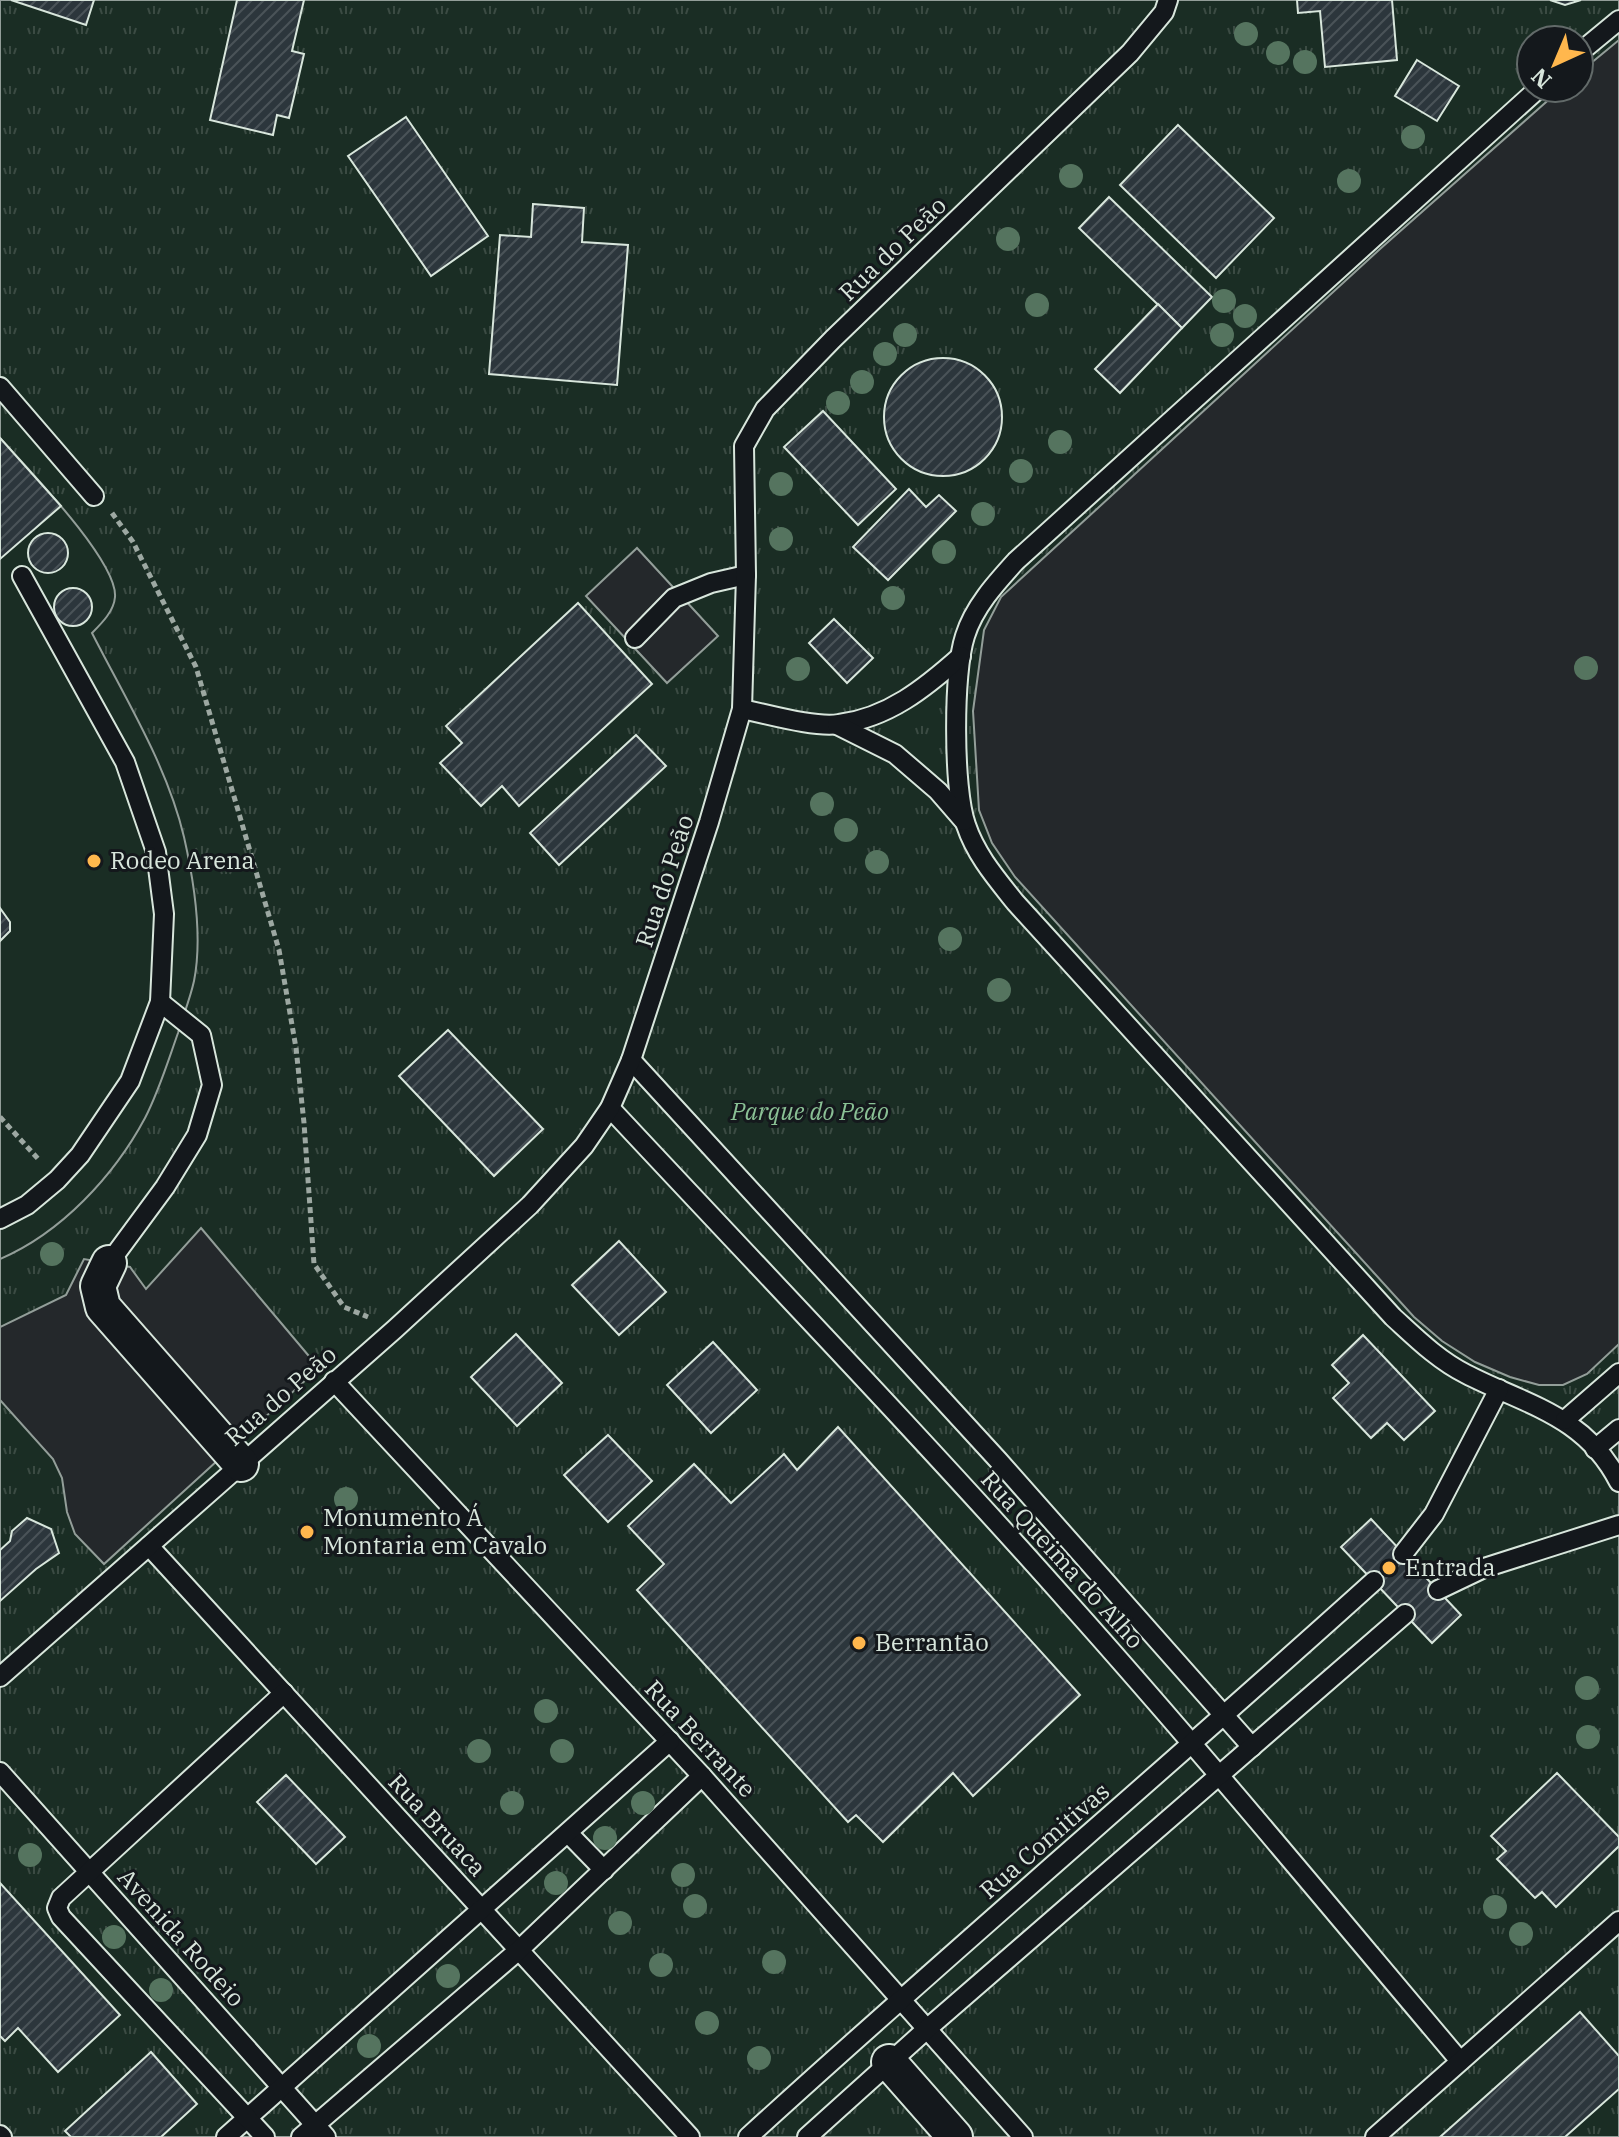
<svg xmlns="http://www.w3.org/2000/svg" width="1619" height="2137" font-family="'IBM Plex Serif',serif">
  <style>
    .park { fill: url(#park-tufts); stroke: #939e99; stroke-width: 2; fill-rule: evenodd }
    .pitch { fill: #1a2d24; stroke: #939e99; stroke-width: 2 }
    .parking { fill: #24282b; stroke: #939e99; stroke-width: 2 }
    .building { fill: url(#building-hatch); stroke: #d8e6dc; stroke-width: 2 }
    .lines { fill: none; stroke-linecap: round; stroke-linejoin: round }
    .lane-casing { stroke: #d8e6dc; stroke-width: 22 }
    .street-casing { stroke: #d8e6dc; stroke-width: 38 }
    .path { stroke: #9da8a2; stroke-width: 5; stroke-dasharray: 6 4; stroke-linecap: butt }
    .lane { stroke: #14181c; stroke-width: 18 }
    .street { stroke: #14181c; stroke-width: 34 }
    .tree { fill: #55745f }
    .poi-dot { fill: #ffb74d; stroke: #14181c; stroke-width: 3 }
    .labels { text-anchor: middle; stroke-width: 6; stroke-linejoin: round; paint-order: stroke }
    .street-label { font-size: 24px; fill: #d8e6dc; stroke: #14181c }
    .poi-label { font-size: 24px; fill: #d8e6dc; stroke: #14181c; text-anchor: start }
    .park-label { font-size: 24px; font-style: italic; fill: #8ac095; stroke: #14181c }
  </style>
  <defs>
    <pattern id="park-tufts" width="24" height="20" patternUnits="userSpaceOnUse" patternTransform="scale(2)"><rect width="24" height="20" fill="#1a2d24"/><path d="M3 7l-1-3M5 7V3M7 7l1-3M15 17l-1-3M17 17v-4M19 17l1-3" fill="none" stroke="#3b4b43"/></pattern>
    <pattern id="building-hatch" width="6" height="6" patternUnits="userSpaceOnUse" patternTransform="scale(2)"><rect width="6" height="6" fill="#2c363c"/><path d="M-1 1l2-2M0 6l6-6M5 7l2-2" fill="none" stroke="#4a5358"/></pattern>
  </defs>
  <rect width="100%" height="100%" fill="#14181c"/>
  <path class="park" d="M0 0H1619V2137H0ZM1531 40H1579V88H1531Z"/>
  <path class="pitch" d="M0 438C25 466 118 561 115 597 114 611 102 623 92 633 125 698 167 765 184 837 194 881 203 936 194 981 190 999 183 1016 178 1033 168 1061 159 1091 145 1118 114 1176 61 1233 0 1259Z"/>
  <g class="parking">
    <path d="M1619 40V1344L1587 1374 1563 1385H1539L1510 1377 1475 1362 1442 1341 1414 1317 1015 877 992 843 979 810 973 711 984 630 1001 597 1380 249 1562 88H1579V73Z"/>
    <path d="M637 548 718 636 667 683 586 596Z"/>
    <path d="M201 1228 319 1368 104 1564 75 1534 67 1512 62 1478 53 1459 0 1400V1327L66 1295 84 1259 130 1267 146 1289Z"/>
  </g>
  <g class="building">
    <path d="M11 0H94L86 25Z"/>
    <path d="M237 0H304L292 51 304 54 289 118 277 115 273 135 210 120Z"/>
    <path d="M1297 0H1392L1397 60 1325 67 1320 11 1298 13Z"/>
    <path d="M1550 0H1581L1565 5Z"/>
    <path d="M1417 60 1459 86 1437 121 1395 96Z"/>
    <path d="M406 117 488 236 431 276 348 156Z"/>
    <path d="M1178 125 1274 218 1216 278 1120 185Z"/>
    <path d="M1109 197 1212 297 1182 328 1079 228Z"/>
    <path d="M533 204 584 208 582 242 628 245 617 385 489 374 500 235 531 237Z"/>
    <path d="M1158 304 1182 328 1120 393 1095 369Z"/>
    <circle cx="943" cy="417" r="59"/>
    <path d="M823 411 896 489 858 525 784 447Z"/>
    <path d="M0 438 61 506 0 559Z"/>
    <path d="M909 489 926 507 939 495 956 511 888 580 853 547Z"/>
    <circle cx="48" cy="553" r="20"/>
    <circle cx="73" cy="607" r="19"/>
    <path d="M578 603 652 684 519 806 502 786 481 806 440 763 462 743 446 726Z"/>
    <path d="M834 619 873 658 847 683 809 643Z"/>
    <path d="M636 735 666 766 559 865 530 833Z"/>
    <path d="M0 908 10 922V931L0 941Z"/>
    <path d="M448 1030 543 1129 494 1176 399 1076Z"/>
    <path d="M619 1241 666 1292 619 1335 572 1285Z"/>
    <path d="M516 1334 562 1383 517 1426 471 1377Z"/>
    <path d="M1363 1335 1435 1411 1404 1440 1387 1423 1371 1438 1333 1398 1349 1383 1332 1365Z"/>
    <path d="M713 1342 757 1390 711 1433 667 1385Z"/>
    <path d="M838 1427 1080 1695 973 1796 953 1773 883 1842 856 1815 848 1822 637 1590 664 1564 628 1526 694 1464 731 1503 784 1454 797 1470Z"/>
    <path d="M608 1435 652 1481 608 1522 564 1475Z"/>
    <path d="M27 1518 51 1529 59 1553 36 1569 0 1601V1550L10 1541 12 1531Z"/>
    <path d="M1371 1519 1461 1615 1432 1643 1341 1547Z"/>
    <path d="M1557 1773 1619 1837V1846L1556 1907 1542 1892 1535 1898 1497 1859 1506 1851 1491 1836Z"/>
    <path d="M286 1775 345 1837 316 1864 257 1802Z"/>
    <path d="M0 1883 120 2015 58 2072 18 2028 5 2041 0 2036Z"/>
    <path d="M1580 2012 1619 2056V2089L1565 2137H1440Z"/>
    <path d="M151 2052 197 2104 161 2137H71L65 2131Z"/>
  </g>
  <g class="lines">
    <g class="lane-casing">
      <g id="lane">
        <path d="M1579 53 1619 20"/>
        <path d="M1539 88 1016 561C996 583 974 607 965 636 953 673 953 788 966 825 976 855 996 878 1015 902L1393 1317C1416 1338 1438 1360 1466 1374 1526 1405 1585 1415 1619 1482"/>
        <path d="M0 387 94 496"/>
        <path d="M635 638 674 598 711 583 746 575"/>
        <path d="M742 709C767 714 815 728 839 724 888 718 925 688 961 656"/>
        <path d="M837 725 895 754 938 791 964 821"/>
        <path d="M631 1060 998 1460 1252 1747"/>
        <path d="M610 1108C763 1272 919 1434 1068 1602 1202 1752 1330 1907 1460 2061"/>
        <path d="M0 1219 27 1205 57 1180 80 1155 130 1081 160 1002 164 914 156 852 125 762 22 576"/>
        <path d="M109 1263 165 1187 197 1135 212 1085 201 1035 160 1002"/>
        <path d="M334 1381 702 1776 1023 2137"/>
        <path d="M1565 1420 1619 1373"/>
        <path d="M1595 1449 1619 1429"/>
        <path d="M149 1546 690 2137"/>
        <path d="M1403 1554 1434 1514 1499 1389"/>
        <path d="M1438 1590 1484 1568 1619 1525"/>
        <path d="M0 1677 395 1329 530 1205 584 1146 610 1108 631 1060 709 822 742 709 746 575 744 446 765 409 833 339 1130 53 1164 12 1168 0"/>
        <path d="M0 1772 326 2137"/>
        <path d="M568 1833 604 1870"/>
        <path d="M0 2135 2 2137"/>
        <path d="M226 2137 670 1741"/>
        <path d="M265 2137 61 1917 57 1908 61 1898 284 1693"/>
        <path d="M301 2137 519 1950 702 1776"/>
        <path d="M748 2137C954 1949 1167 1768 1374 1581"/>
        <path d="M807 2137 928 2028 1405 1614"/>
        <path d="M1375 2137 1619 1921"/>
      </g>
    </g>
    <g class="street-casing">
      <g id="street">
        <path d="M109 1263 98 1286 103 1307 241 1464"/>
        <path d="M889 2062 955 2137"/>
      </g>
    </g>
    <g class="path">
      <path d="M112 513 133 542 196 667 279 950 296 1048 304 1123 314 1264 344 1307 368 1317"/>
      <path d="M0 1117 40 1161"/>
    </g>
    <use href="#lane" class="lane"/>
    <use href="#street" class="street"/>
  </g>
  <g class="tree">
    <circle cx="1246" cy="34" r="12"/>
    <circle cx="1278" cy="53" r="12"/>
    <circle cx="1305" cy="62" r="12"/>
    <circle cx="1413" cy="137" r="12"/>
    <circle cx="1071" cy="176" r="12"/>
    <circle cx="1349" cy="181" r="12"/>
    <circle cx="1008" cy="239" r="12"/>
    <circle cx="1224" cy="301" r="12"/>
    <circle cx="1037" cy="305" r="12"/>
    <circle cx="1245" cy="316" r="12"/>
    <circle cx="905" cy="335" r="12"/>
    <circle cx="1222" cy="335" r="12"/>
    <circle cx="885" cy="354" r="12"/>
    <circle cx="862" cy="382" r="12"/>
    <circle cx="838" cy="403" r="12"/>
    <circle cx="1060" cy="442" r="12"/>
    <circle cx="1021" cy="471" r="12"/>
    <circle cx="781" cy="484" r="12"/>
    <circle cx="983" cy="514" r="12"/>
    <circle cx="781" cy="539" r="12"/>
    <circle cx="944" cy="552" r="12"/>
    <circle cx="893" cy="598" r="12"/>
    <circle cx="1586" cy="668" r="12"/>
    <circle cx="798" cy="669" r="12"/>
    <circle cx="822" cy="804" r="12"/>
    <circle cx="846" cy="830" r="12"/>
    <circle cx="877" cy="862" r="12"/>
    <circle cx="950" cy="939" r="12"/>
    <circle cx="999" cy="990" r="12"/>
    <circle cx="52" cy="1254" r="12"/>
    <circle cx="346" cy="1499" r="12"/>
    <circle cx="1587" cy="1688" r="12"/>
    <circle cx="546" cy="1711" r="12"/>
    <circle cx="1588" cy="1737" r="12"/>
    <circle cx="479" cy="1751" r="12"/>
    <circle cx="562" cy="1751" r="12"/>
    <circle cx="512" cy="1803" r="12"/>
    <circle cx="643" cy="1803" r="12"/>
    <circle cx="605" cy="1838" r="12"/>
    <circle cx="30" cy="1855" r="12"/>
    <circle cx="683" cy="1875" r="12"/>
    <circle cx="556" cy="1883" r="12"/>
    <circle cx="695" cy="1906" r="12"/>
    <circle cx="1495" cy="1907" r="12"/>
    <circle cx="620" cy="1923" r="12"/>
    <circle cx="1521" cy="1934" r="12"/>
    <circle cx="114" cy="1937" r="12"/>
    <circle cx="774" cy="1962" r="12"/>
    <circle cx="661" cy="1965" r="12"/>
    <circle cx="448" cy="1976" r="12"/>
    <circle cx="161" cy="1990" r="12"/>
    <circle cx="707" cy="2023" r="12"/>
    <circle cx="369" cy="2046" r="12"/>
    <circle cx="759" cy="2058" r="12"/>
  </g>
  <g class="poi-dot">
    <circle cx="94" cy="861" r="8"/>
    <circle cx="307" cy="1532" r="8"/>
    <circle cx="1389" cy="1568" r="8"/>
    <circle cx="859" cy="1643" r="8"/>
  </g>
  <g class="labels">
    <g class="street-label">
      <text transform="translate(893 249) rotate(-44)" y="8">Rua do Peão</text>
      <text transform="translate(665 881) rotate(-72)" y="8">Rua do Peão</text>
      <text transform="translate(281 1396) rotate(-41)" y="8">Rua do Peão</text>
      <text transform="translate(1062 1560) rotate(48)" y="8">Rua Queima do Alho</text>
      <text transform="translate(700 1739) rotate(47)" y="8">Rua Berrante</text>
      <text transform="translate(437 1825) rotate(47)" y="8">Rua Bruaca</text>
      <text transform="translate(1045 1841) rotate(-41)" y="8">Rua Comitivas</text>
      <text transform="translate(181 1938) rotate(48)" y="8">Avenida Rodeio</text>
    </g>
    <g class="poi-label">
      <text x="110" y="869">Rodeo Arena</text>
      <text x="323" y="1526">Monumento Á<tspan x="323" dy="28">Montaria em Cavalo</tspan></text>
      <text x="1405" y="1576">Entrada</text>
      <text x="875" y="1651">Berrantão</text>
    </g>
    <g class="park-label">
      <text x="810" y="1120">Parque do Peão</text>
    </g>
  </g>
  <g transform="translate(1555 64) rotate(224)"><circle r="38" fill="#14181c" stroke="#626a69" stroke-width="2"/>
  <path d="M0-6L14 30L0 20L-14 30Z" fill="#ffb74d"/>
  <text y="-12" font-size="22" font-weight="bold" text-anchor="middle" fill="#d8e6dc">N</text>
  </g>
</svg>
